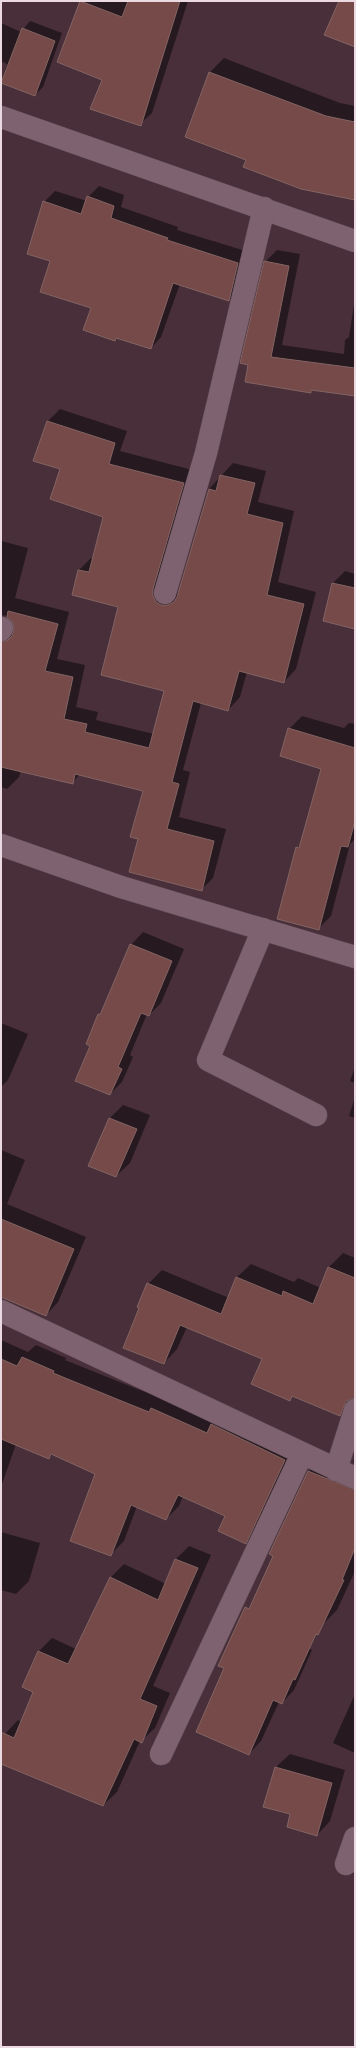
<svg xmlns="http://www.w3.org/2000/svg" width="356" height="2048" font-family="'PT Sans',sans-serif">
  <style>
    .shadow { fill: #0007 }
    .building { fill: #754a49; stroke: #836463 }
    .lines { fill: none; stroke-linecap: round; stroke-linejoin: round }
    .street-casing { stroke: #624d57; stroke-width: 23 }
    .street { stroke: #7e626f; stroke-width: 22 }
  </style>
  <rect width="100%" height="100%" fill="#482f3a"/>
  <g class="shadow">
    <path d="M81 1H188L152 113 140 124 103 79 58 62Z"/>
    <path d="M30 21 62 33 43 87 35 95 1 82 7 64 1 61V23L21 32Z"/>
    <path d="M224 58 340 103 355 106V199L186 136 210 72Z"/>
    <path d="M99 186 124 195 121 207 178 227 177 230 249 252 240 289 229 300 180 284 161 337 151 348 117 337 115 340 92 308 52 261 44 202 55 191 87 201 88 197Z"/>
    <path d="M277 250 300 254 282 345 344 354 345 340 349 337 355 298V394L313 389 311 392 246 381 265 262Z"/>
    <path d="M60 409 127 431 120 451 196 471 174 593H179L209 489 233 463 266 471 258 502 294 511 278 582 316 592 296 669 284 682 247 672 240 697 228 710 201 703 183 770 190 772 179 817 226 829 213 878 201 890 139 838 144 790 80 774 72 783 21 770 19 777 7 789 1 787V620L8 629 15 631 13 620 8 616 1 615V541L28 548 15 598 69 612 57 659 85 665 76 707 98 712 96 720 154 734 165 690 119 606 79 570 91 558 93 559 105 516 61 468 35 460 48 421Z"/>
    <path d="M345 571 355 574V628L324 620 333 583Z"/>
    <path d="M302 716 344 728 349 723 355 724V839L350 844 331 916 319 928 297 848 302 843 322 768 289 729Z"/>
    <path d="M143 932 184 949 161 1003 149 1015 147 1014 130 1055 133 1057 122 1082 110 1094 91 1045 99 1015 104 1010 131 945Z"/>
    <path d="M1 1023 28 1034 8 1080 1 1087Z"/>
    <path d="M355 1067V1083L350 1081Z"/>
    <path d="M355 1097V1118L349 1116Z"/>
    <path d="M123 1105 150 1115 130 1163 116 1176 90 1166 110 1118Z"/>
    <path d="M1 1150 25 1160 7 1204 86 1237 58 1302 46 1315 1 1253Z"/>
    <path d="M343 1253 355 1258V1398L340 1415 293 1396 290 1399 263 1358 187 1327 177 1349 164 1363 141 1307 148 1284 162 1270 229 1298 237 1277 251 1264 294 1282 298 1278 321 1288 329 1267Z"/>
    <path d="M1 1340 28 1352 36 1345 66 1358 65 1360 137 1389 298 1447 259 1530 246 1543 227 1515 183 1496 179 1506 166 1519 137 1506 124 1541 111 1554 97 1473 53 1454 49 1458 16 1444 1 1487Z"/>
    <path d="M355 1455V1464L353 1462Z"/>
    <path d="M323 1457 355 1472V1571L337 1610 323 1624 275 1556 270 1554 309 1471Z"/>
    <path d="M1 1532 40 1543 29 1581 16 1594 1 1590Z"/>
    <path d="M189 1546 211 1555 153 1686 170 1693 155 1728 141 1741H140L117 1792 103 1805 1 1762V1742L5 1734 18 1720 21 1722 34 1691 38 1652 52 1638 76 1649 111 1577 124 1564 166 1584 176 1559Z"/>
    <path d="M247 1620 312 1650 294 1690 282 1703 279 1702 261 1741 249 1754Z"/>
    <path d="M355 1694V1753L333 1743Z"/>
    <path d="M290 1754 345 1770 330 1821 317 1835 292 1814 276 1767Z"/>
  </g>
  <g class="building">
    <path d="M80 1 122 17 128 1H180L141 126 90 109 102 80 57 62Z"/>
    <path d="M339 1H355V47L324 35Z"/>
    <path d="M22 28 55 41 35 96 1 83Z"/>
    <path d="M209 72 326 116 355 122V200L301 189 243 167 246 160 185 137Z"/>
    <path d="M87 196 114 206 111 218 168 238 167 240 238 263 229 301 173 283 151 349 116 338 115 341 83 330 91 308 40 292 50 261 27 254 43 201 81 214Z"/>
    <path d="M264 261 289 266 271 357 355 368V396L311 390V393L245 382 248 365 240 363Z"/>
    <path d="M47 421 115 443 109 464 184 483 153 589V596L156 602 161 605H168L174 602 177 597 209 489 216 491 220 475 255 483 247 514 283 523 267 595 304 604 284 683 239 671 228 711 193 701 172 782 179 784 167 829 214 841 202 891 129 872 138 839 130 837 143 791 75 774 73 784 1 767V642L8 640 12 636 14 628 12 621 7 617 8 611 58 624 45 671 73 677 64 719 87 724 85 732 149 748 164 691 101 675 118 607 72 595 78 570 89 572 103 517 50 499 60 469 33 461Z"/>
    <path d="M332 583 355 588V629L323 621Z"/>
    <path d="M288 728 355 748V821L348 847 341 846 319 930 277 919 296 847 299 848 321 769 280 756Z"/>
    <path d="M130 944 172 961 149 1016 141 1013 118 1067 122 1069 110 1095 75 1081 90 1046 86 1044 98 1014 100 1015Z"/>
    <path d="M109 1118 137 1129 116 1177 88 1166Z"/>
    <path d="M1 1219 74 1249 46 1316 1 1297Z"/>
    <path d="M328 1267 355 1278V1398L346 1401 340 1416 292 1396 290 1401 251 1384 262 1359 180 1325 164 1364 123 1348 139 1308 137 1307 147 1283 221 1314 236 1277 282 1296 283 1291 313 1304Z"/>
    <path d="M22 1357 54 1371 53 1373 124 1402 149 1412 151 1408 207 1433 211 1424 285 1460 246 1544 218 1531 225 1516 178 1495 166 1520 131 1505 111 1556 70 1541 95 1474 51 1454 49 1459 1 1439V1359L17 1366Z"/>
    <path d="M308 1471 355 1490V1548L342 1580H344L318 1635 316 1634 295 1680 293 1679 282 1704 273 1700 249 1755 196 1732 224 1668 218 1666 245 1607 249 1609 273 1556 269 1554Z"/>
    <path d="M175 1559 198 1568 140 1699 157 1706 142 1743 134 1739 103 1806 1 1764V1732L14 1738 33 1692 22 1687 38 1651 68 1664 110 1577 158 1600Z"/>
    <path d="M275 1767 332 1783 317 1836 287 1827 290 1814 263 1807Z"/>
  </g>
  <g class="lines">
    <g class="street-casing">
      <g id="street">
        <path d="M1 117 355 241"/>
        <path d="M165 593 206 453 264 208"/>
        <path d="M1 630 2 628"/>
        <path d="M1 845 121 887 355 957"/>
        <path d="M263 929 208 1060 316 1115"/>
        <path d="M1 1311 355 1478"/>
        <path d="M336 1470 355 1410"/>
        <path d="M161 1754 302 1454"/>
        <path d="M346 1864 355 1838"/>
      </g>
    </g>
    <use href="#street" class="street"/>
  </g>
  <rect width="356" height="2048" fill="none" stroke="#ebdae1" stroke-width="4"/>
</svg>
